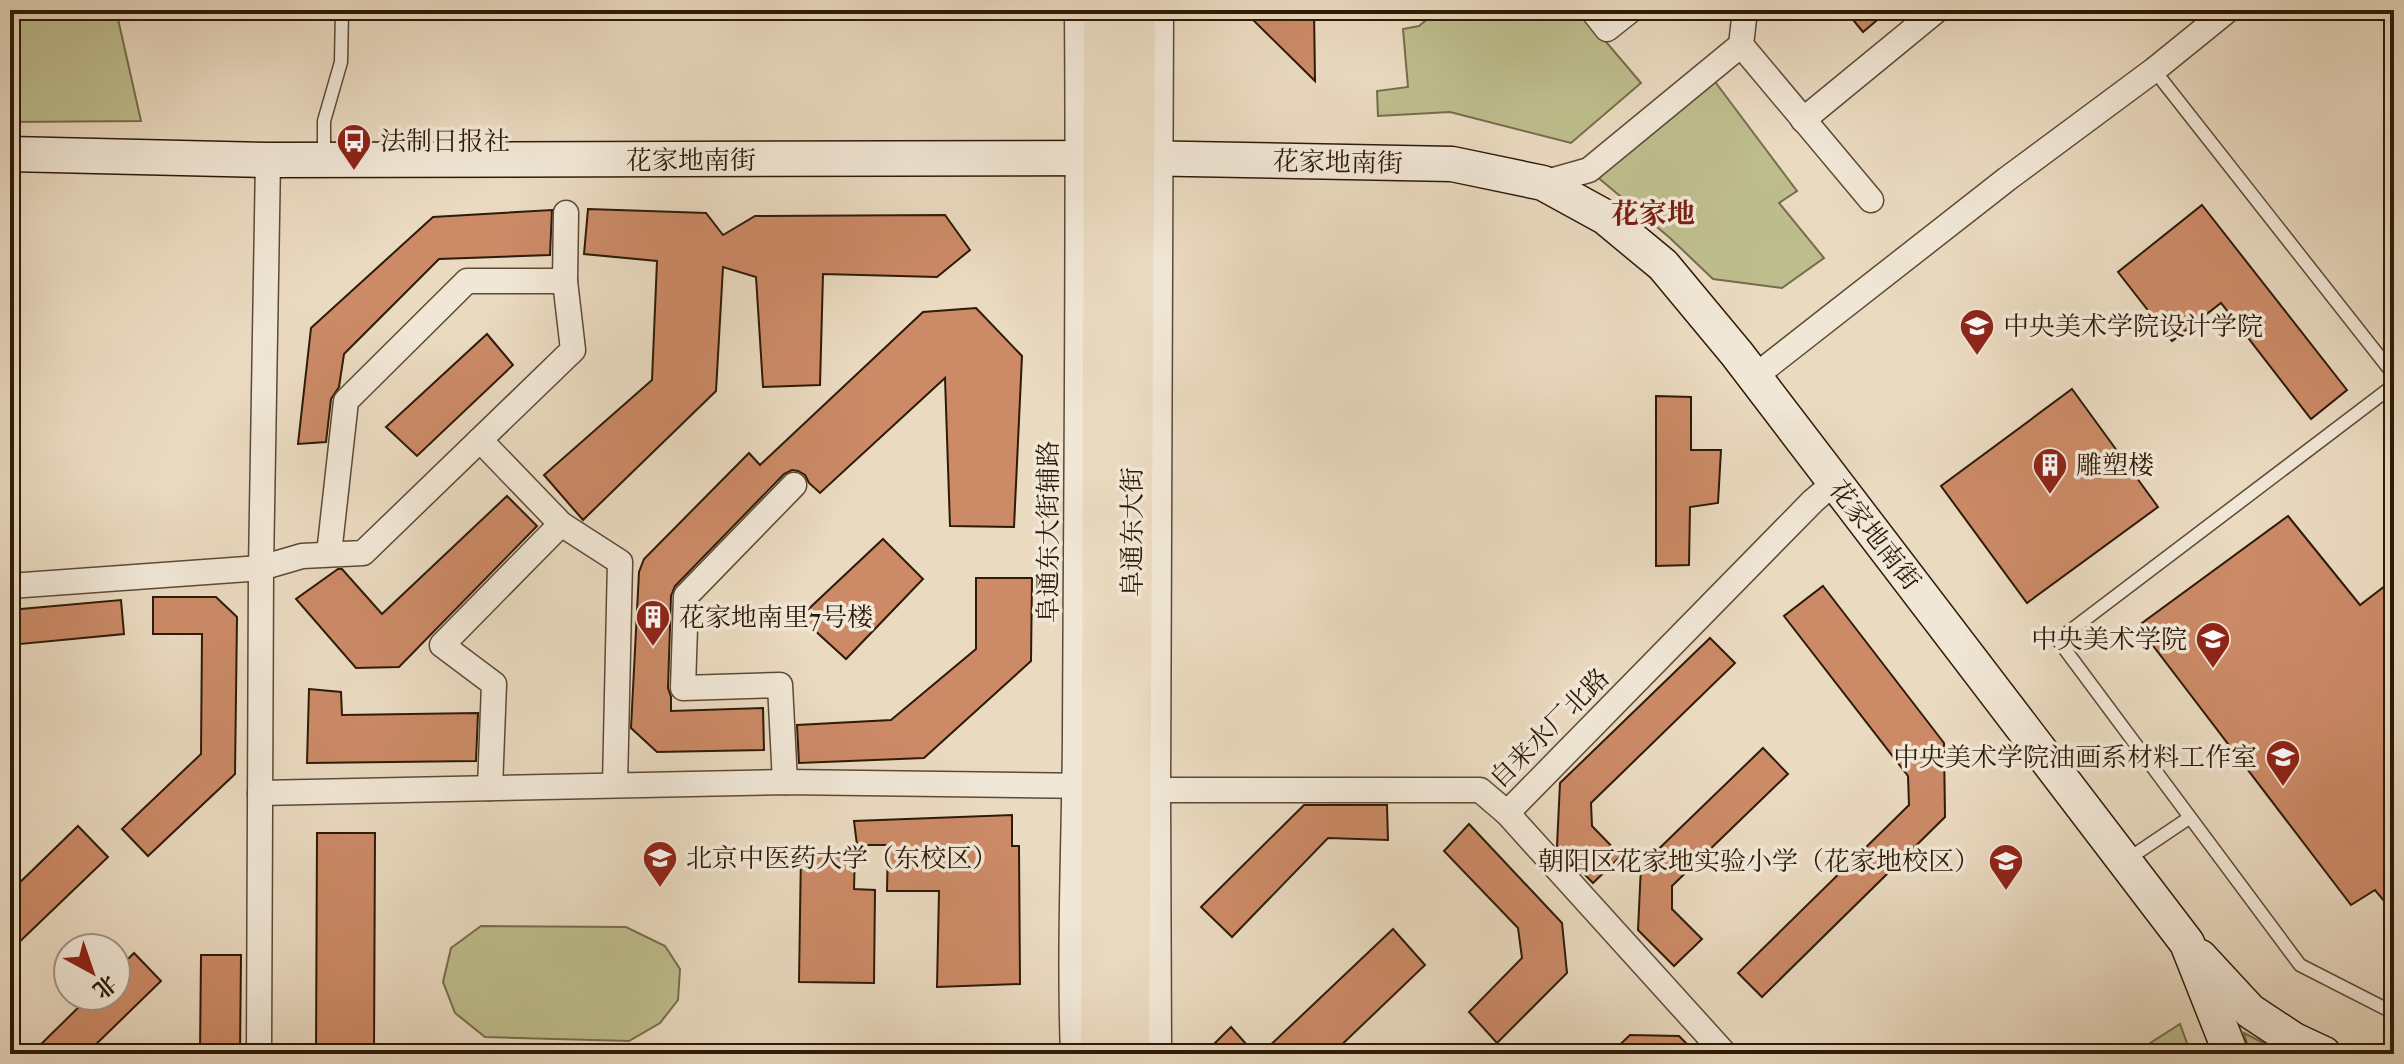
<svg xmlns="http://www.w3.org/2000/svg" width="2404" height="1064" font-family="'IM FELL Double Pica','Noto Serif SC',serif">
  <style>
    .green { fill: #bebd8d; stroke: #766c4a; stroke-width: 2 }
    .building { fill: #cc8a67; stroke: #2e1a08; stroke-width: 2 }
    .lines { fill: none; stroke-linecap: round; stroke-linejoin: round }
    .lane-casing { stroke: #5d4a36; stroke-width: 15 }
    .street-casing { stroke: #5d4a36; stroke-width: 27 }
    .secondary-casing { stroke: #2e1a08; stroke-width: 37 }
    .primary-casing { stroke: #2e1a08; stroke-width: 41 }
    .lane { stroke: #f1e7d6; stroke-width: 12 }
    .street { stroke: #f1e7d6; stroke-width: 24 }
    .secondary { stroke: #f1e7d6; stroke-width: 34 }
    .primary { stroke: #eadac0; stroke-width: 38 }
    .labels { text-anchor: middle; stroke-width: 7; stroke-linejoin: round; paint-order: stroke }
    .poi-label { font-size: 26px; fill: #2e1a08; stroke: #f1e7d6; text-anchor: start }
    .street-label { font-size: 26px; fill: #2e1a08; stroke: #f1e7d6 }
    .neighbourhood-label { font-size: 28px; font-weight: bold; fill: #7a1f14; stroke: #f1e7d6 }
  </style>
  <rect width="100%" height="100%" fill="#eadac0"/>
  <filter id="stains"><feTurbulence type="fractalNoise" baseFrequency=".0025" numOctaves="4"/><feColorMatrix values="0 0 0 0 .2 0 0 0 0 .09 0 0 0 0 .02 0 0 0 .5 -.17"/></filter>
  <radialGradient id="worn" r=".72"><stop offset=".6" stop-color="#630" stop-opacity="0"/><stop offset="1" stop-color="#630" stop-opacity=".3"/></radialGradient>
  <g class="green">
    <path d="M10 10H116L141 121 10 122Z"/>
    <path d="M1438 10H1579L1641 83 1571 143 1450 112 1378 116 1377 91 1408 87 1403 29 1419 26Z"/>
    <path d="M1707 71 1797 191 1779 203 1824 258 1782 288 1713 279 1670 238 1589 170Z"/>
    <path d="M481 926 626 927 665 946 680 969 678 1000 660 1023 629 1041 485 1037 455 1013 443 982 451 948Z"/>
    <path d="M2180 1024 2191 1054H2133Z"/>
    <path d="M2244 1033 2285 1054H2250Z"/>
  </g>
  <g class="building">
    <path d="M1243 10H1314L1315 81Z"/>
    <path d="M1845 10H1889L1863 32Z"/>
    <path d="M2202 205 2347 390 2311 419 2221 303 2172 341 2118 272Z"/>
    <path d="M588 209 706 213 723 235 755 216 945 215 970 250 937 277 823 274 820 385 763 387 756 277 723 267 716 391 583 520 544 475 652 380 657 261 584 254Z"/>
    <path d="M552 210 550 255 439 259 344 354 339 387 331 399 326 442 298 444 311 328 433 217Z"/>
    <path d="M976 308 1022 356 1014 527 950 526 945 378 820 493 809 483 805 475 798 471 792 470 784 474 675 586 671 596 668 688 671 697V711L763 708 764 750 657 752 631 728 639 572 644 559 749 453 760 465 923 312Z"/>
    <path d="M487 334 513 365 417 456 386 427Z"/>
    <path d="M2072 389 2158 507 2027 603 1941 486Z"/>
    <path d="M1656 396 1691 397V450H1721L1718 503 1690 507 1689 565 1656 566Z"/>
    <path d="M507 496 537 526 399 667 356 668 296 599 338 569H342L382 614Z"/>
    <path d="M2288 516 2360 605 2394 579V913L2375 890 2351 905 2138 626Z"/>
    <path d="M883 539 923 579 846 659 800 617Z"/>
    <path d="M976 578H1032L1031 661 924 758 799 763 797 725 891 720 976 649Z"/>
    <path d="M1823 586 1944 743 1945 817 1762 997 1738 973 1909 805 1908 776 1784 616Z"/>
    <path d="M153 597H216L237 617 235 774 148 856 122 829 201 754 202 634H153Z"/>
    <path d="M121 600 124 634 10 645V610Z"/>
    <path d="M1710 638 1735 663 1591 803 1592 826 1621 856 1593 883 1557 846 1560 783Z"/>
    <path d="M309 689 341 692 342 715 478 713 476 761 307 763Z"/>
    <path d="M1763 748 1788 774 1672 886V909L1702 939 1674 966 1638 930 1641 866Z"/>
    <path d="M1304 805H1387L1388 840 1328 838 1232 937 1201 907Z"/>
    <path d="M1012 815V846H1019L1020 984 937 987 939 891H887L888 845H857L854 821Z"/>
    <path d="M1469 824 1562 923 1567 973 1497 1043 1469 1012 1522 958 1518 928 1444 851Z"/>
    <path d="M78 826 108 857 10 951V892Z"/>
    <path d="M317 833H375L374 1054H316Z"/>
    <path d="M801 851H855L854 889 875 890 874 983 799 982Z"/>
    <path d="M1393 929 1425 965 1332 1054H1261Z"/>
    <path d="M134 953 161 981 86 1054H31L90 996H116V971Z"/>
    <path d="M201 955H241L240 1054H200Z"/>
    <path d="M1231 1027 1255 1054H1204Z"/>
    <path d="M1630 1035 1679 1036 1697 1054H1610Z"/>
  </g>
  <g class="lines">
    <g class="lane-casing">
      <g id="lane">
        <path d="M2154 70 2394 375"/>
        <path d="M324 157V121L341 62 342 10"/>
        <path d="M2394 385 2058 640 2300 965 2394 1013"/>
        <path d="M2125 861 2189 818"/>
      </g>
    </g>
    <g class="street-casing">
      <g id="street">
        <path d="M1592 10 1607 29 1631 10"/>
        <path d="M1741 45 1871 200"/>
        <path d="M1803 120 1937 10"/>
        <path d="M1543 183 1589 170 1741 45 1745 10"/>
        <path d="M1754 377 2007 179 2154 70 2228 10"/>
        <path d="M480 440 561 524 620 562 615 785"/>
        <path d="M329 554 346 401 467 281H565"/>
        <path d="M10 586 261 568 302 556 363 553 573 350 565 281 566 213"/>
        <path d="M785 782 780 685 683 688 686 596 794 485"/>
        <path d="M490 788 494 684 442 645 561 524"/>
        <path d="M1142 790H1480L1507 813 1813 501 1834 483"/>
        <path d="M260 793 785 782 1090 786"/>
        <path d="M1507 813 1725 1054"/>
        <path d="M259 1054 261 568 268 160"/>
        <path d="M1073 1054C1069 949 1074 845 1075 740 1076 497 1079 253 1077 10"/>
        <path d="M1159 1054 1158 791 1161 10"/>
      </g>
    </g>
    <g class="secondary-casing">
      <g id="secondary">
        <path d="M10 154 268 160 1134 158 1452 164 1543 183 1605 217 1663 265 1737 354 2187 943 2231 1054"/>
        <path d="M2200 957 2250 1011 2294 1040 2324 1054"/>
      </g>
    </g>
    <g class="primary-casing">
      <g id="primary">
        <path d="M1100 1054 1103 10"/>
        <path d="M1130 1054 1136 10"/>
      </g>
    </g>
    <use href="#lane" class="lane"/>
    <use href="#street" class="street"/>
    <use href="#secondary" class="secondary"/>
    <use href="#primary" class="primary"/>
  </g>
  <defs>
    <g id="bus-pin" transform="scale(1.8)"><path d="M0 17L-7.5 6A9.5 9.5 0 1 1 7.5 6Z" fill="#8f2418" stroke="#f1e7d6"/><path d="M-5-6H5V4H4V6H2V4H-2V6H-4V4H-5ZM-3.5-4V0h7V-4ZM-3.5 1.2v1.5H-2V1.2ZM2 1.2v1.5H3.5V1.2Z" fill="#fff"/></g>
    <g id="university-pin" transform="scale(1.8)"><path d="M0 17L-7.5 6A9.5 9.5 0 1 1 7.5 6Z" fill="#8f2418" stroke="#f1e7d6"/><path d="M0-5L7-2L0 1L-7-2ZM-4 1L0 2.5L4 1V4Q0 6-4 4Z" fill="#fff"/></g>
    <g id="building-pin" transform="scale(1.8)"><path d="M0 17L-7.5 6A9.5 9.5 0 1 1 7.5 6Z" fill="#8f2418" stroke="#f1e7d6"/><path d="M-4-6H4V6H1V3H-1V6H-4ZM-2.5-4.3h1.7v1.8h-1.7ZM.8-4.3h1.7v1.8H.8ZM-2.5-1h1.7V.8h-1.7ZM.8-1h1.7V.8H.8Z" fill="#fff"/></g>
    <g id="school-pin" transform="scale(1.8)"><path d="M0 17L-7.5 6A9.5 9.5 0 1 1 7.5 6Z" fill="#8f2418" stroke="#f1e7d6"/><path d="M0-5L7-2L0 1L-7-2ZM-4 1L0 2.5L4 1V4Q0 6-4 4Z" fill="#fff"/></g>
  </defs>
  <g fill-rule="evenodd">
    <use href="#bus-pin" x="354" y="141"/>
    <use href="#university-pin" x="1977" y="326"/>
    <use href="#building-pin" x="2050" y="465"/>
    <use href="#building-pin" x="653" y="617"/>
    <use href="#university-pin" x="2213" y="639"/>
    <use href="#school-pin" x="2283" y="757"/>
    <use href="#university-pin" x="660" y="858"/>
    <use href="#school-pin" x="2006" y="861"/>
  </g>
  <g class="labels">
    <g class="poi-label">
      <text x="380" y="150">法制日报社</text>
      <text x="2003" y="335">中央美术学院设计学院</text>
      <text x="2076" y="474">雕塑楼</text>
      <text x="679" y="626">花家地南里7号楼</text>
      <text x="2187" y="648" text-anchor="end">中央美术学院</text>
      <text x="2257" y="766" text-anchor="end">中央美术学院油画系材料工作室</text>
      <text x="686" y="867">北京中医药大学（东校区）</text>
      <text x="1980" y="870" text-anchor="end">朝阳区花家地实验小学（花家地校区）</text>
    </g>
    <g class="street-label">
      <text x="691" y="169">花家地南街</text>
      <text transform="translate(1338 162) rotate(1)" y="9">花家地南街</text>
      <text transform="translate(1048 532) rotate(-90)" y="9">阜通东大街辅路</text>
      <text transform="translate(1132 532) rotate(-90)" y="9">阜通东大街</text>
      <text transform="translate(1875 535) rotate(52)" y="9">花家地南街</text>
      <text transform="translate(1549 728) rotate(-45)" y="9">自来水厂北路</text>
    </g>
    <g class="neighbourhood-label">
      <text x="1653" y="223">花家地</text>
    </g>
  </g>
  <rect width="2404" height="1064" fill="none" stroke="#eadac0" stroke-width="40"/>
  <rect x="12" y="12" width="2380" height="1040" fill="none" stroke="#2e1a08" stroke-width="4"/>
  <rect x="20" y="20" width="2364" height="1024" fill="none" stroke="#2e1a08" stroke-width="2"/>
  <g transform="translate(92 972) rotate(140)"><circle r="38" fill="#f1e7d6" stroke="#a39584" stroke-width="2"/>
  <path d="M0-6L14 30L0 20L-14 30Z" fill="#8f2418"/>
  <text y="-12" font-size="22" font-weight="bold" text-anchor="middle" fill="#2e1a08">北</text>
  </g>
  <rect width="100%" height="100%" filter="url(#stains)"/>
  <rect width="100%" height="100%" fill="url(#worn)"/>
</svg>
